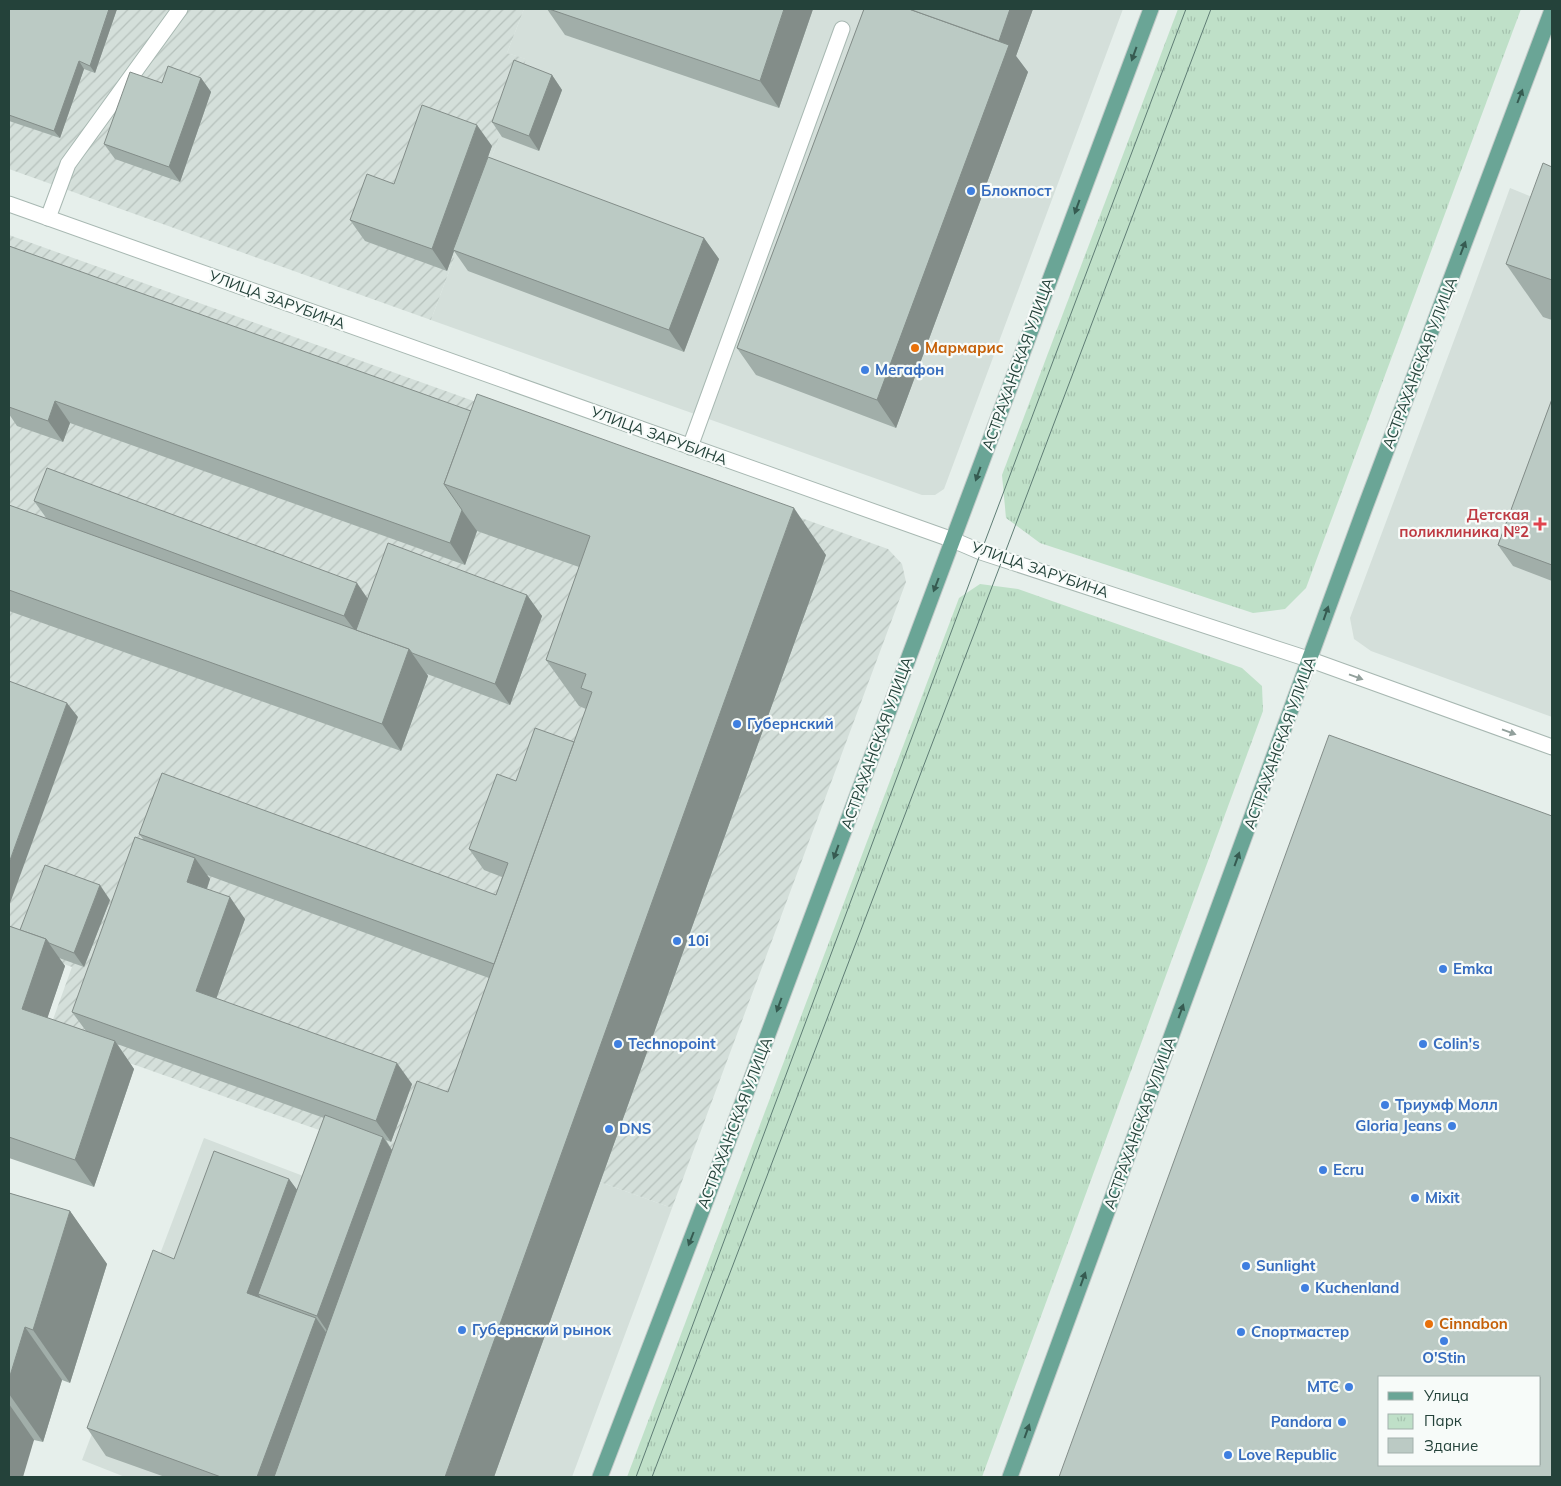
<svg xmlns="http://www.w3.org/2000/svg" width="1561" height="1486" font-family="Mulish,sans-serif">
  <style>
    .built { fill: #d4dfda }
    .industrial { fill: url(#industrial-furrows) }
    .park { fill: url(#park-tufts) }
    .lines { fill: none; stroke-linecap: round; stroke-linejoin: round }
    .minor-casing { stroke: #a8b8b2; stroke-width: 17 }
    .major-casing { stroke: #c2cac8; stroke-width: 17 }
    .minor { stroke: #fff; stroke-width: 15 }
    .major { stroke: #6aa596; stroke-width: 15 }
    .tram { stroke: #5f7d75; stroke-width: 1 }
    .wall { fill: #a1aea9; fill-rule: evenodd }
    .shaded-wall { fill: #838d89 }
    .building { fill: #bbcac4; stroke: #838d89; fill-rule: evenodd }
    .oneway { fill: #365b51 }
    .oneway2 { fill: #92a09c }
    .shop-dot { fill: #3f7fe0; stroke: #f7fbf9; stroke-width: 2 }
    .food-dot { fill: #e8710a; stroke: #f7fbf9; stroke-width: 2 }
    .health-dot { fill: #e0444e; stroke: #f7fbf9; stroke-width: 2 }
    .labels { text-anchor: middle; stroke-width: 4.5; stroke-linejoin: round; paint-order: stroke }
    .shop-label { font-size: 15px; font-weight: bold; fill: #366cbe; stroke: #f7fbf9; text-anchor: start }
    .street-label { font-size: 15px; fill: #24423a; stroke: #f7fbf9 }
    .food-label { font-size: 15px; font-weight: bold; fill: #c56008; stroke: #f7fbf9; text-anchor: start }
    .health-label { font-size: 15px; font-weight: bold; fill: #be3a42; stroke: #f7fbf9; text-anchor: end }
  </style>
  <defs>
    <pattern id="industrial-furrows" width="10" height="10" patternUnits="userSpaceOnUse" patternTransform="scale(1.25)"><rect width="10" height="10" fill="#d4dfda"/><path d="M-1 1l2-2M0 10L10 0M9 11l2-2" fill="none" stroke="#b6c1bc"/></pattern>
    <pattern id="park-tufts" width="24" height="20" patternUnits="userSpaceOnUse" patternTransform="scale(1.25)"><rect width="24" height="20" fill="#bfe0c8"/><path d="M3 7l-1-3M5 7V3M7 7l1-3M15 17l-1-3M17 17v-4M19 17l1-3" fill="none" stroke="#a4c1ad"/></pattern>
  </defs>
  <rect width="100%" height="100%" fill="#e6efeb"/>
  <g class="built">
    <path d="M524 9H1123L944 489 935 495H922L431 320 495 148 525 59 507 53Z"/>
    <path d="M1510 188 1552 205V717L1371 651 1354 639 1350 618 1471 295Z"/>
    <path d="M450 1128 672 1208 572 1477H125L82 1460 204 1138 319 1182Z"/>
  </g>
  <g class="industrial">
    <path d="M9 9H524L507 53 526 59 495 148 431 320 9 169Z"/>
    <path d="M9 235 888 549 902 564 906 582 672 1208 450 1128 270 1319 336 1136 138 1066 47 1036 72 967 9 944Z"/>
  </g>
  <g class="park">
    <path d="M1178 9H1521L1306 588 1285 609 1253 613 1040 543 1006 518 1002 475Z"/>
    <path d="M980 584 1018 589 1242 668 1262 686 1263 711 982 1477H627L959 598Z"/>
  </g>
  <g class="lines">
    <g class="minor-casing">
      <g id="minor">
        <path d="M9 204 953 540 981 552 1311 660 1552 747"/>
        <path d="M48 218 68 164 180 9"/>
        <path d="M690 447 842 29"/>
      </g>
    </g>
    <g class="major-casing">
      <g id="major">
        <path d="M600 1477 708 1195 1151 9"/>
        <path d="M1010 1477 1364 510 1552 10"/>
      </g>
    </g>
    <use href="#minor" class="minor"/>
    <use href="#major" class="major"/>
    <g class="tram">
      <path d="M636 1477 981 552 1186 9"/>
      <path d="M652 1477 1003 558 1211 9"/>
    </g>
  </g>
  <g class="wall">
    <path d="M9 9H117L95 73 84 69 60 138 9 121Z"/>
    <path d="M547 9H813L779 108 565 35Z"/>
    <path d="M864 9H1033L1016 56 1028 72 896 428 756 375 737 348Z"/>
    <path d="M552 75 562 90 539 151 502 137 492 122Z"/>
    <path d="M201 78 211 92 180 182 115 159 104 144 162 83Z"/>
    <path d="M492 146 485 164 704 238 719 259 684 352 468 271 454 251 447 271 365 241 350 220 394 184Z"/>
    <path d="M1552 167V320L1543 317 1506 264Z"/>
    <path d="M9 246 826 555 494 1477H165L106 1456 87 1428 174 1259 289 1179 297 1190 324 1118 117 1044 134 1069 94 1187 9 1158V926L20 930 110 900 84 967 59 958 65 966 47 1018 86 1031 72 1012 143 839 139 834 496 895 502 877 484 870 469 849 516 781 574 742 586 709 579 706 546 660 579 567 477 531 465 565 70 423 63 442 17 426 9 414ZM207 875 489 978 448 1092 392 1150 386 1140 391 1142 412 1084 216 999 245 919 207 889 210 879Z"/>
    <path d="M1552 399V581L1513 566 1498 545Z"/>
    <path d="M34 501 368 599 527 595 542 616 510 705 427 674 428 676 401 751 9 611V505L47 519Z"/>
    <path d="M9 1193 70 1211 107 1264 70 1383 62 1380 43 1442 34 1440 9 1477Z"/>
  </g>
  <g class="shaded-wall">
    <path d="M109 9H117L95 73 90 66Z"/>
    <path d="M784 9H813L779 108 760 81Z"/>
    <path d="M1010 9H1033L1016 56 1028 72 896 428 877 400 997 45Z"/>
    <path d="M79 61 84 69 60 138 54 131Z"/>
    <path d="M552 75 562 90 539 151 529 136Z"/>
    <path d="M201 78 211 92 180 182 169 167Z"/>
    <path d="M477 125 492 146 454 250H453L454 251 447 271 432 249Z"/>
    <path d="M704 238 719 259 684 352 669 330Z"/>
    <path d="M55 401 70 423 63 442 48 421Z"/>
    <path d="M794 508 826 555 494 1477H445Z"/>
    <path d="M462 510 477 531 465 565 450 543Z"/>
    <path d="M357 583 372 605 356 632 344 616Z"/>
    <path d="M527 595 542 616 510 705 495 684Z"/>
    <path d="M409 649 428 676 401 751 382 724Z"/>
    <path d="M67 703 78 717 9 906V863Z"/>
    <path d="M195 858 210 879 202 903 187 882Z"/>
    <path d="M100 885 110 900 84 967 74 953Z"/>
    <path d="M230 897 245 919 211 1013 196 991Z"/>
    <path d="M46 939 65 966 41 1037 22 1009Z"/>
    <path d="M115 1041 134 1069 94 1187 75 1160Z"/>
    <path d="M397 1063 412 1084 391 1142 376 1121Z"/>
    <path d="M383 1137 398 1159 332 1338 317 1316Z"/>
    <path d="M289 1179 309 1206 258 1294 270 1311 247 1293Z"/>
    <path d="M70 1211 107 1264 70 1383 33 1330Z"/>
    <path d="M316 1318 335 1345 286 1477H257Z"/>
    <path d="M25 1327 62 1380 43 1442 9 1394V1379Z"/>
    <path d="M9 1404 34 1440 23 1477H9Z"/>
  </g>
  <g class="building">
    <path d="M9 9H109L90 66 79 61 54 131 9 115Z"/>
    <path d="M549 9H784L760 81Z"/>
    <path d="M864 9H909L1009 45 877 400 737 348Z"/>
    <path d="M909 9H1010L999 41Z"/>
    <path d="M514 60 552 75 529 136 492 122Z"/>
    <path d="M168 66 201 78 169 167 104 144 130 72 162 83Z"/>
    <path d="M422 105 477 125 432 249 350 220 367 174 394 184Z"/>
    <path d="M488 157 704 238 669 330 453 250Z"/>
    <path d="M1543 163 1552 167V280L1506 264Z"/>
    <path d="M9 246 471 411 444 484 462 510 450 543 55 401 48 421 9 407Z"/>
    <path d="M477 394 794 508 445 1477H274L417 1081 448 1092 592 692 581 688 586 674 546 660 590 536 444 484Z"/>
    <path d="M1552 399V565L1498 545Z"/>
    <path d="M47 468 357 583 344 616 34 501Z"/>
    <path d="M9 505 409 649 382 724 9 590Z"/>
    <path d="M388 543 527 595 495 684 412 653 409 649 356 630Z"/>
    <path d="M9 681 67 703 9 863Z"/>
    <path d="M535 728 574 742 494 964 139 834 162 773 496 895 508 863 469 849 497 774 516 781Z"/>
    <path d="M1329 735 1552 816V1477H1059ZM1380 1377H1540V1465H1380Z"/>
    <path d="M135 837 195 858 187 882 230 897 196 991 397 1063 376 1121 72 1012Z"/>
    <path d="M45 865 100 885 74 953 49 943 46 939 20 930Z"/>
    <path d="M9 926 46 939 22 1009 115 1041 75 1160 9 1137Z"/>
    <path d="M325 1115 383 1137 317 1316 258 1294Z"/>
    <path d="M214 1151 289 1179 247 1293 316 1318 257 1477H221L87 1428 153 1250 174 1259Z"/>
    <path d="M9 1193 70 1211 33 1330 25 1327 9 1379Z"/>
  </g>
  <defs><path id="oneway-solid" d="M-6-.8H1V-3.2L6.5 0L1 3.2V.8H-6Z" transform="scale(1.25)"/></defs>
  <g class="oneway">
    <use href="#oneway-solid" transform="translate(1134 54) rotate(110)"/>
    <use href="#oneway-solid" transform="translate(1520 96) rotate(-69)"/>
    <use href="#oneway-solid" transform="translate(1077 207) rotate(110)"/>
    <use href="#oneway-solid" transform="translate(1463 248) rotate(-69)"/>
    <use href="#oneway-solid" transform="translate(978 474) rotate(110)"/>
    <use href="#oneway-solid" transform="translate(936 585) rotate(111)"/>
    <use href="#oneway-solid" transform="translate(1326 613) rotate(-71)"/>
    <use href="#oneway-solid" transform="translate(836 852) rotate(110)"/>
    <use href="#oneway-solid" transform="translate(1237 859) rotate(-70)"/>
    <use href="#oneway-solid" transform="translate(779 1005) rotate(110)"/>
    <use href="#oneway-solid" transform="translate(1181 1011) rotate(-70)"/>
    <use href="#oneway-solid" transform="translate(691 1239) rotate(111)"/>
    <use href="#oneway-solid" transform="translate(1083 1279) rotate(-70)"/>
    <use href="#oneway-solid" transform="translate(1027 1431) rotate(-70)"/>
  </g>
  <g class="oneway2">
    <use href="#oneway-solid" transform="translate(1356 677) rotate(20)"/>
    <use href="#oneway-solid" transform="translate(1509 732) rotate(20)"/>
  </g>
  <g class="shop-dot">
    <circle cx="971" cy="191" r="5"/>
    <circle cx="865" cy="370" r="5"/>
    <circle cx="737" cy="724" r="5"/>
    <circle cx="677" cy="941" r="5"/>
    <circle cx="1443" cy="969" r="5"/>
    <circle cx="618" cy="1044" r="5"/>
    <circle cx="1423" cy="1044" r="5"/>
    <circle cx="1385" cy="1105" r="5"/>
    <circle cx="1452" cy="1126" r="5"/>
    <circle cx="609" cy="1129" r="5"/>
    <circle cx="1323" cy="1170" r="5"/>
    <circle cx="1415" cy="1198" r="5"/>
    <circle cx="1246" cy="1266" r="5"/>
    <circle cx="1305" cy="1288" r="5"/>
    <circle cx="462" cy="1330" r="5"/>
    <circle cx="1241" cy="1332" r="5"/>
    <circle cx="1444" cy="1341" r="5"/>
    <circle cx="1349" cy="1387" r="5"/>
    <circle cx="1342" cy="1422" r="5"/>
    <circle cx="1228" cy="1455" r="5"/>
  </g>
  <g class="food-dot">
    <circle cx="915" cy="348" r="5"/>
    <circle cx="1429" cy="1324" r="5"/>
  </g>
  <path class="health-dot" d="M1537.5 516.5h5v5h5v5h-5v5h-5v-5h-5v-5h5z"/>
  <g class="labels">
    <g class="shop-label">
      <text x="981" y="196">Блокпост</text>
      <text x="875" y="375">Мегафон</text>
      <text x="747" y="729">Губернский</text>
      <text x="687" y="946">10i</text>
      <text x="1453" y="974">Emka</text>
      <text x="628" y="1049">Technopoint</text>
      <text x="1433" y="1049">Colin's</text>
      <text x="1395" y="1110">Триумф Молл</text>
      <text x="1442" y="1131" text-anchor="end">Gloria Jeans</text>
      <text x="619" y="1134">DNS</text>
      <text x="1333" y="1175">Ecru</text>
      <text x="1425" y="1203">Mixit</text>
      <text x="1256" y="1271">Sunlight</text>
      <text x="1315" y="1293">Kuchenland</text>
      <text x="472" y="1335">Губернский рынок</text>
      <text x="1251" y="1337">Спортмастер</text>
      <text x="1444" y="1363" text-anchor="middle">O'Stin</text>
      <text x="1339" y="1392" text-anchor="end">МТС</text>
      <text x="1332" y="1427" text-anchor="end">Pandora</text>
      <text x="1238" y="1460">Love Republic</text>
    </g>
    <g class="street-label">
      <text transform="translate(277 300) rotate(20)" y="5">УЛИЦА ЗАРУБИНА</text>
      <text transform="translate(1420 363) rotate(-69)" y="5">АСТРАХАНСКАЯ УЛИЦА</text>
      <text transform="translate(1018 364) rotate(-70)" y="5">АСТРАХАНСКАЯ УЛИЦА</text>
      <text transform="translate(659 436) rotate(20)" y="5">УЛИЦА ЗАРУБИНА</text>
      <text transform="translate(1040 570) rotate(19)" y="5">УЛИЦА ЗАРУБИНА</text>
      <text transform="translate(877 743) rotate(-70)" y="5">АСТРАХАНСКАЯ УЛИЦА</text>
      <text transform="translate(1280 743) rotate(-70)" y="5">АСТРАХАНСКАЯ УЛИЦА</text>
      <text transform="translate(735 1123) rotate(-69)" y="5">АСТРАХАНСКАЯ УЛИЦА</text>
      <text transform="translate(1140 1123) rotate(-70)" y="5">АСТРАХАНСКАЯ УЛИЦА</text>
    </g>
    <g class="food-label">
      <text x="925" y="353">Мармарис</text>
      <text x="1439" y="1329">Cinnabon</text>
    </g>
    <g class="health-label">
      <text x="1529" y="520">Детская<tspan x="1529" dy="17">поликлиника №2</tspan></text>
    </g>
  </g>
  <rect width="1561" height="1486" fill="none" stroke="#24423a" stroke-width="20"/>
  <rect x="1378" y="1376" width="162" height="90" fill="#f7fbf9" stroke="#a3b1ad"/>
  <rect x="1388" y="1392" width="25" height="8" fill="#6aa596" stroke="#a3b1ad"/>
  <text x="1424" y="1401" font-size="15" fill="#24423a">Улица</text>
  <rect x="1388" y="1414" width="25" height="15" fill="url(#park-tufts)" stroke="#a3b1ad"/>
  <text x="1424" y="1426" font-size="15" fill="#24423a">Парк</text>
  <rect x="1388" y="1438" width="25" height="15" fill="#bbcac4" stroke="#a3b1ad"/>
  <text x="1424" y="1451" font-size="15" fill="#24423a">Здание</text>
</svg>
